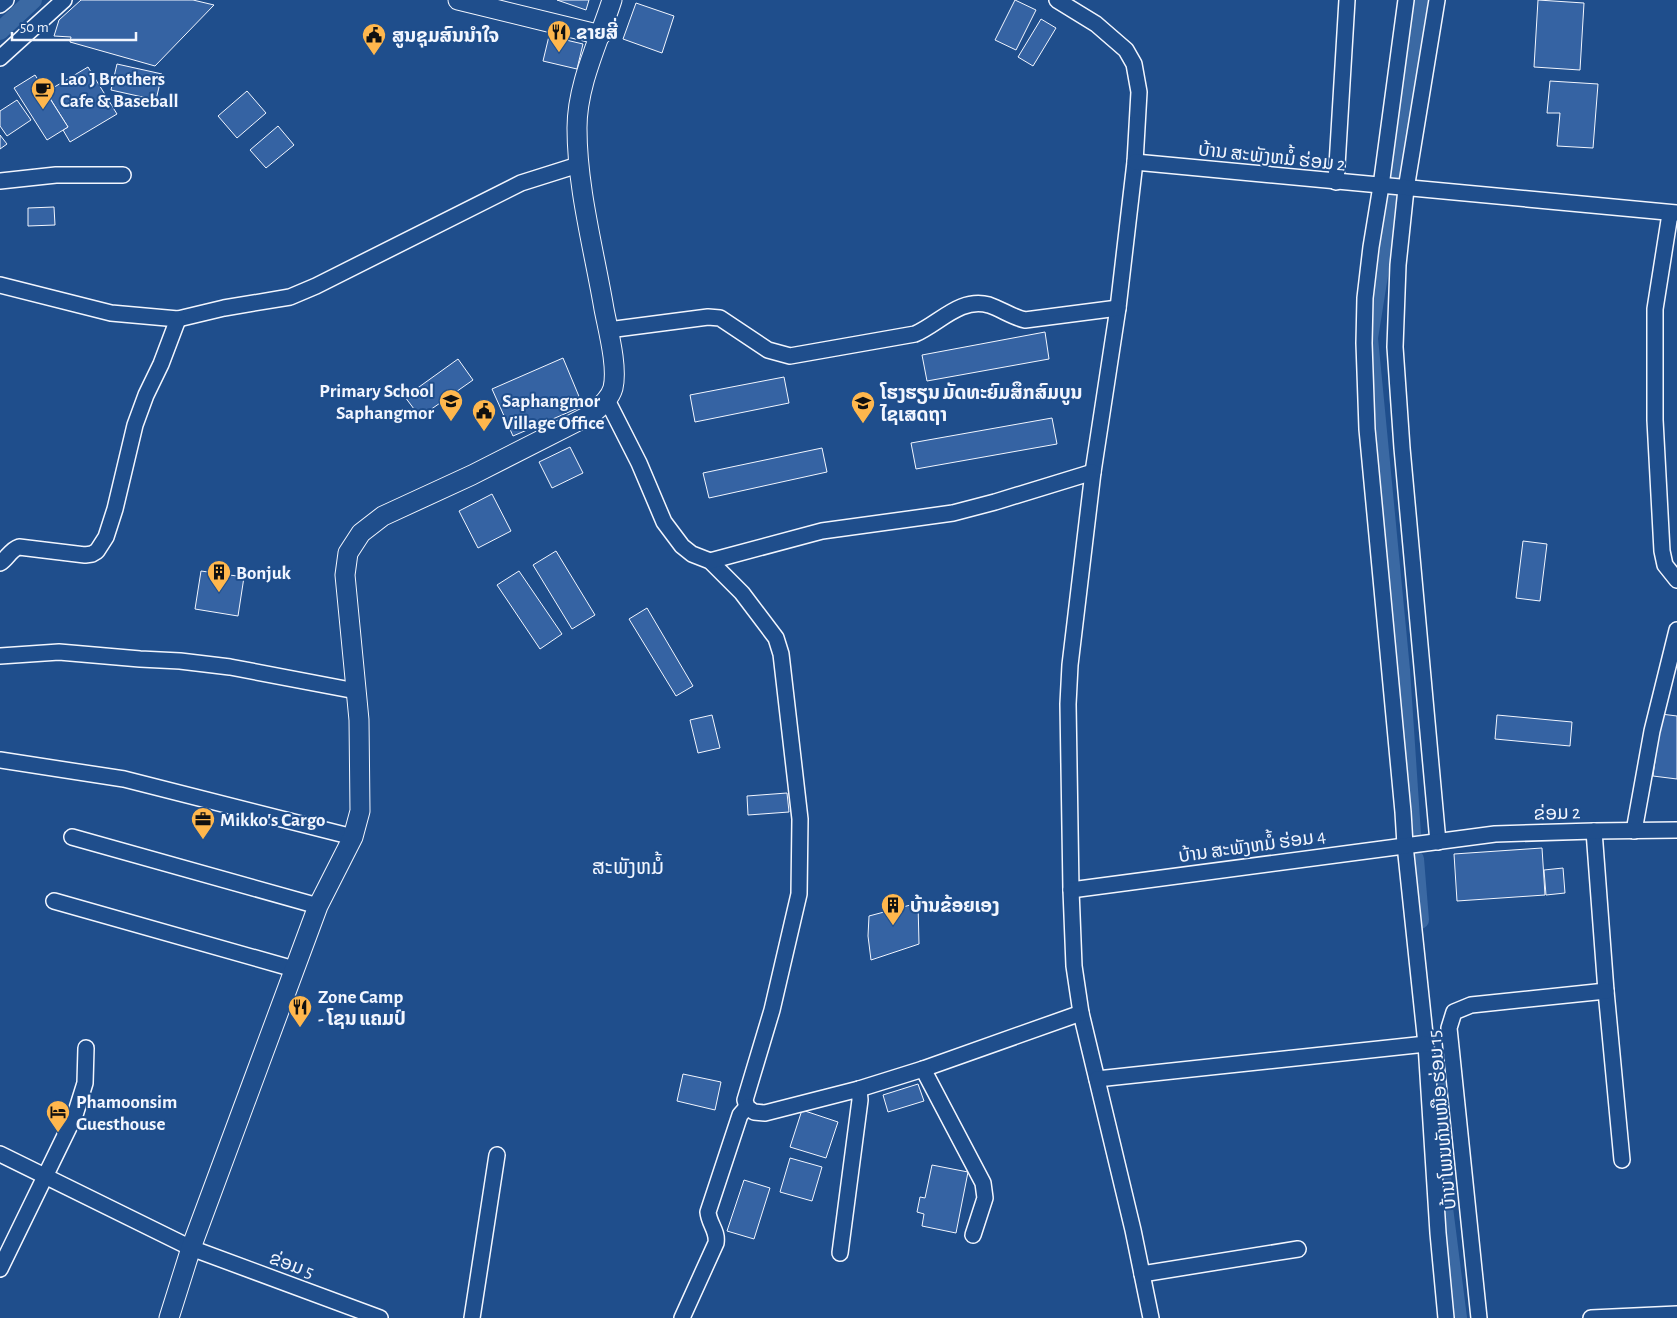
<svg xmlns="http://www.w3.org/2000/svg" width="1677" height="1318" font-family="'Alegreya Sans','Noto Sans Lao',sans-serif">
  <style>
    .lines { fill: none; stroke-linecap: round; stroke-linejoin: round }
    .canal { stroke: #3b69a3; stroke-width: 18 }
    .building { fill: #3563a3; stroke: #f2f6ff }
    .minor-casing { stroke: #f2f6ff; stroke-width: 18 }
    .tertiary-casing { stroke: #f2f6ff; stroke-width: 21 }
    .minor { stroke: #1f4e8c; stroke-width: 15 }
    .tertiary { stroke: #1f4e8c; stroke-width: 19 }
    .labels { text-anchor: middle; stroke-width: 4; stroke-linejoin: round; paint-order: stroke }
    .poi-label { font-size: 19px; font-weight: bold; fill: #f2f6ff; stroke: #1f4e8c; text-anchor: start }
    .street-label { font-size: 19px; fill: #f2f6ff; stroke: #1f4e8c }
    .quarter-label { font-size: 21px; fill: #f2f6ff; stroke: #1f4e8c }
  </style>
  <rect width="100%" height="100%" fill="#1f4e8c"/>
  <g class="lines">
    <g class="canal">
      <path d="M0 31 33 0"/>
      <path d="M1394 176 1419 0"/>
      <path d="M1391 200 1369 338 1401 670 1412 834"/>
      <path d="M1415 859 1420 920"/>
      <path d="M1434 1063 1438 1101 1444 1208 1458 1318"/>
    </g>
  </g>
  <g class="building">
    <path d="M81 0H193L214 5 155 66 70 42 71 37 54 36 59 20Z"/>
    <path d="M557 0H589L586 10Z"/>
    <path d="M1015 0 1036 10 1016 50 995 40Z"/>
    <path d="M1538 0 1584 3 1580 70 1534 67Z"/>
    <path d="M636 3 674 16 662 53 623 39Z"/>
    <path d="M1041 19 1056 28 1033 66 1018 57Z"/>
    <path d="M549 36 583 44 577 69 543 61Z"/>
    <path d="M117 64 162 74 156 100 111 90Z"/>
    <path d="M88 67 117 114 70 142 63 130 68 127 46 92Z"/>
    <path d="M35 75 68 127 47 140 14 88Z"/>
    <path d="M1550 81 1598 84 1593 148 1557 146 1560 113H1547Z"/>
    <path d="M247 91 266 113 237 138 218 116Z"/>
    <path d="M17 100 31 120 7 136 0 126V111Z"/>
    <path d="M278 126 294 145 266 168 250 150Z"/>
    <path d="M0 135 7 144 0 149Z"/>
    <path d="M54 207 55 225 28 226V208Z"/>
    <path d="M1045 332 1049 359 927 381 922 355Z"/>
    <path d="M563 358 583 406 513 436 492 389Z"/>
    <path d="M458 359 473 380 420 417 405 397Z"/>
    <path d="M784 377 789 403 695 422 690 395Z"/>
    <path d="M1052 418 1057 444 916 469 911 443Z"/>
    <path d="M570 447 583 473 552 488 539 462Z"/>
    <path d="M822 448 827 472 709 498 703 473Z"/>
    <path d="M492 494 511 531 478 548 459 511Z"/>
    <path d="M1523 541 1547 544 1540 601 1516 598Z"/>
    <path d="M556 551 595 615 572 629 533 565Z"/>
    <path d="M201 571 244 577 238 616 195 609Z"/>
    <path d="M519 571 562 634 540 649 497 585Z"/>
    <path d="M647 608 693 686 676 696 629 619Z"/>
    <path d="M1661 714 1677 716V779L1653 776Z"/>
    <path d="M712 715 720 748 698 753 690 720Z"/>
    <path d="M1497 715 1572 722 1570 746 1495 739Z"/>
    <path d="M787 793 789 812 748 815 747 796Z"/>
    <path d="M1542 848 1545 895 1457 901 1454 854Z"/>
    <path d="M1563 868 1565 893 1546 895 1544 870Z"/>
    <path d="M918 903 919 944 871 960 868 936 869 916Z"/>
    <path d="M683 1074 721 1082 715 1110 677 1101Z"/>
    <path d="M918 1084 924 1101 888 1112 883 1095Z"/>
    <path d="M802 1110 838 1122 826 1158 790 1147Z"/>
    <path d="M790 1158 822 1167 812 1201 780 1192Z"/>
    <path d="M932 1165 968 1172 956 1233 922 1226 924 1214 917 1212 920 1197 925 1198Z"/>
    <path d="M744 1180 770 1188 754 1239 727 1231Z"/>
  </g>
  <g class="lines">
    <g class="minor-casing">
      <g id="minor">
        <path d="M1057 0 1096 24 1126 50 1134 64 1139 92 1135 162 1118 308 1093 472 1070 665 1068 704 1071 890 1074 966 1081 1013 1133 1230 1151 1318"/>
        <path d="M1406 0 1381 186 1371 247 1365 298 1364 343 1367 429 1403 812 1405 845 1426 1044 1438 1233 1446 1318"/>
        <path d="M1437 0 1406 189 1398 265 1395 347 1402 448 1438 842"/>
        <path d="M0 5 6 0"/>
        <path d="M0 58 64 0"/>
        <path d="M1135 162 1677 213"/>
        <path d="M0 181 56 175H123"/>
        <path d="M1336 182 1347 0"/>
        <path d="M1670 214 1655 309V420L1662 551 1665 565 1677 580"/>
        <path d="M0 285 111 313 178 319 224 308 290 297 316 286 521 183 578 165"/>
        <path d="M608 330 708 317 720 318 768 350 790 356 915 334C940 323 960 297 989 305 1001 309 1012 317 1025 320L1118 308"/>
        <path d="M607 400 639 463 664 522 682 546 692 554 710 561 742 593 776 638 781 654 800 819 799 894 772 1010 745 1100 747 1107 754 1112 765 1113 859 1089 923 1069 1081 1013"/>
        <path d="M710 561 822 531 953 513 995 502 1093 472"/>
        <path d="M0 563C7 559 10 550 19 547L85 555 92 554 97 551 106 537 115 509 135 425 146 395 161 364 178 319"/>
        <path d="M0 656 59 652 140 659 180 661 230 667 356 691"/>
        <path d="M0 760 124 779 353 837"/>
        <path d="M1594 831 1606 991 1622 1160"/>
        <path d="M1634 831 1652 731 1677 630"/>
        <path d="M72 837 318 906"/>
        <path d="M1071 890 1495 834 1594 831 1677 830"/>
        <path d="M54 901 294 969"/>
        <path d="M923 1069 983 1183 985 1198 973 1235"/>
        <path d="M1097 1079 1426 1044"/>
        <path d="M0 1154 191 1248 380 1318"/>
        <path d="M840 1253 860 1100 859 1089"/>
        <path d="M0 1269 75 1115 85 1083 86 1048"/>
        <path d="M1142 1274 1298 1249"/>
        <path d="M472 1318 497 1155"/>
        <path d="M682 1318 716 1243C718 1231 709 1224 708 1212L740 1115 747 1107"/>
        <path d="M1479 1318 1449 1028 1454 1012 1471 1005 1606 991"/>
        <path d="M1591 1318 1677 1314"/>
      </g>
    </g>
    <g class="tertiary-casing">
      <g id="tertiary">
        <path d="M458 0 601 35"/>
        <path d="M169 1318 191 1248 318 906 353 837 360 811 359 720 345 575 348 553 361 533 383 516 472 475 592 414C600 407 610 399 613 388 618 367 608 330 604 309 594 250 577 188 577 128 577 84 599 41 612 0"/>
      </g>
    </g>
    <use href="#minor" class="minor"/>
    <use href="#tertiary" class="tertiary"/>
  </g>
  <defs>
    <g id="restaurant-pin" transform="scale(1.25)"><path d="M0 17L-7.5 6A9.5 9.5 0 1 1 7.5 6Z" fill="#ffb74d" stroke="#1f4e8c"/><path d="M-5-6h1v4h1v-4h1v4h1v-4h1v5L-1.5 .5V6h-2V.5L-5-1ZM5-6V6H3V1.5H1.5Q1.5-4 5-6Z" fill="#111"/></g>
    <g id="civic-pin" transform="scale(1.25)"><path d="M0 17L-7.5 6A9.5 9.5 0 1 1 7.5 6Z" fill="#ffb74d" stroke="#1f4e8c"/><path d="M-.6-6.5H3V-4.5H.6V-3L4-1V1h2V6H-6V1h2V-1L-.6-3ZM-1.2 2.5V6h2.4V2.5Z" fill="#111"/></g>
    <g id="cafe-pin" transform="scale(1.25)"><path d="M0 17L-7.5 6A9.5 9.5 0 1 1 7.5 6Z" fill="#ffb74d" stroke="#1f4e8c"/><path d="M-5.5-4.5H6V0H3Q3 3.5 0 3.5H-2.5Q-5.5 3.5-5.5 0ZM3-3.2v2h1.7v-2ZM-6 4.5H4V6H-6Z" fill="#111"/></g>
    <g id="school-pin" transform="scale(1.25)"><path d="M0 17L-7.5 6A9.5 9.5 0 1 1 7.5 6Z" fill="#ffb74d" stroke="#1f4e8c"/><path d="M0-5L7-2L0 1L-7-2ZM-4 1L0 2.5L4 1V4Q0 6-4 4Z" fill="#111"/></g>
    <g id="building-pin" transform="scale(1.25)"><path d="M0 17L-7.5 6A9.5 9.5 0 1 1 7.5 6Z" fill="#ffb74d" stroke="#1f4e8c"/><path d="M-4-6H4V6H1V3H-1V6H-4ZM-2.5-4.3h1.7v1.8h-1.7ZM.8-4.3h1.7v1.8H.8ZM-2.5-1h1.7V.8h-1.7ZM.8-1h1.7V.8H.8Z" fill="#111"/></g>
    <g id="office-pin" transform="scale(1.25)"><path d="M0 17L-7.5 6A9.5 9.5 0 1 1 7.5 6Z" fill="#ffb74d" stroke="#1f4e8c"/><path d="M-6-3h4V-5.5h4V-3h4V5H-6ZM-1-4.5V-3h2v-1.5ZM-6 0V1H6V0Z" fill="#111"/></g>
    <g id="hotel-pin" transform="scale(1.25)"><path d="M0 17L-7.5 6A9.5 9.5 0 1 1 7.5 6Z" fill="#ffb74d" stroke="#1f4e8c"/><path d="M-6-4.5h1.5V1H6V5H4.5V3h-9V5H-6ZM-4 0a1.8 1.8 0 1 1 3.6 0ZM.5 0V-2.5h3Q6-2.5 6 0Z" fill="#111"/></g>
  </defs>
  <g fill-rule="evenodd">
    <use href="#restaurant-pin" x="559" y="32"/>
    <use href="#civic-pin" x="374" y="35"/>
    <use href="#cafe-pin" x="43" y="89"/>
    <use href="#school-pin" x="451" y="401"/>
    <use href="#school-pin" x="863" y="403"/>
    <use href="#civic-pin" x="484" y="411"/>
    <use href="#building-pin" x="219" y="572"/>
    <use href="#office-pin" x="203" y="819"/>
    <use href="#building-pin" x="893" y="905"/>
    <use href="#restaurant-pin" x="300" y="1007"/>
    <use href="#hotel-pin" x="58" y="1112"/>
  </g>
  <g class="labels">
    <g class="poi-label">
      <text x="576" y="39">ຂາຍສີ່</text>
      <text x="392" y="42">ສູນຊຸມສົນນຳໃຈ</text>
      <text x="60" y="85">Lao J Brothers<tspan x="60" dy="22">Cafe &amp; Baseball</tspan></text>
      <text x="434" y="397" text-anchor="end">Primary School<tspan x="434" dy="22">Saphangmor</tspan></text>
      <text x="880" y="399">ໂຮງຮຽນ ມັດທະຍົມສຶກສົມບູນ<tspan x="880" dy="22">ໄຊເສດຖາ</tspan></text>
      <text x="502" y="407">Saphangmor<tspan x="502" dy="22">Village Office</tspan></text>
      <text x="236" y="579">Bonjuk</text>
      <text x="220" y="826">Mikko's Cargo</text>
      <text x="910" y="912">ບ້ານຂ້ອຍເອງ</text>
      <text x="318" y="1003">Zone Camp<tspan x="318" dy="22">- ໂຊນ ແຄມປ໌</tspan></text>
      <text x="76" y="1108">Phamoonsim<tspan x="76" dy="22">Guesthouse</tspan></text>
    </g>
    <g class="street-label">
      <text transform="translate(1272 156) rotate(6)" y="7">ບ້ານ ສະພັງຫມໍ້ ຮ່ອມ 2</text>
      <text transform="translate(1557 812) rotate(-2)" y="7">ຂ່ອມ 2</text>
      <text transform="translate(1252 845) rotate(-8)" y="7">ບ້ານ ສະພັງຫມໍ້ ຮ່ອມ 4</text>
      <text transform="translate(1441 1120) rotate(-95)" y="7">ບ້ານ ໂພນທັນເໜືອ ຮ່ອມ 15</text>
      <text transform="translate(292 1264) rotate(20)" y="7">ຂ່ອມ 5</text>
    </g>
    <g class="quarter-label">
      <text x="628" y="874">ສະພັງຫມໍ້</text>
    </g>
  </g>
  <path d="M12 32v8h124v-8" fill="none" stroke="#f2f6ff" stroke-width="2.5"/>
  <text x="20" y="32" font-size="15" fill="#f2f6ff" stroke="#1f4e8c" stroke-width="4" paint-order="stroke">50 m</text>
</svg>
